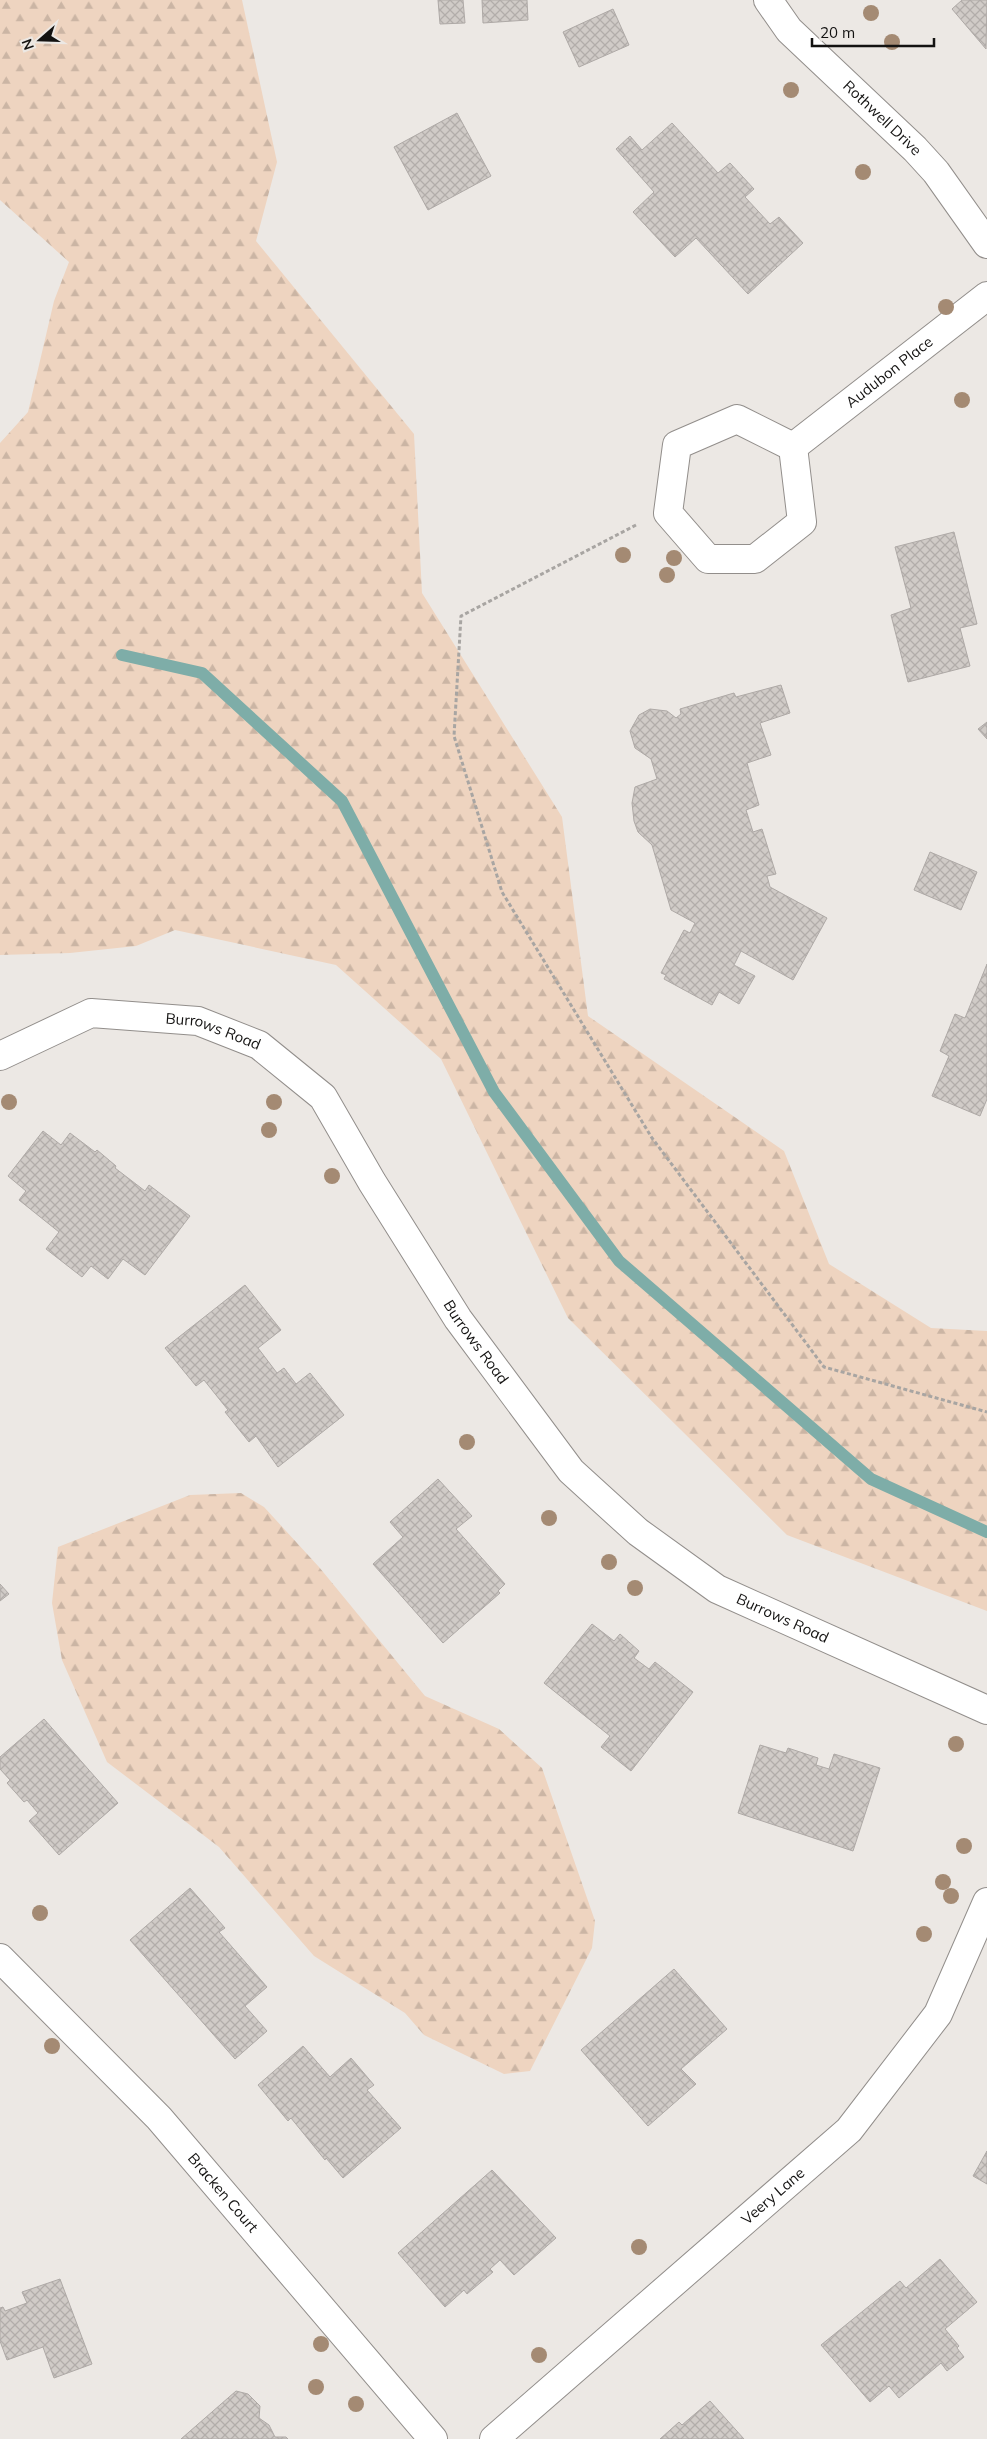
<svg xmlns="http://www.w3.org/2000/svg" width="987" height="2439" font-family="Mulish,sans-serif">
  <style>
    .forest { fill: url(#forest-firs) }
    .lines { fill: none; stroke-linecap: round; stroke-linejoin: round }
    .stream { stroke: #7eada8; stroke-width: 12 }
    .building { fill: url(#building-cross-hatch); stroke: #aea9a6 }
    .street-casing { stroke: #928e8b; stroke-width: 30 }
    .path { stroke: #a8a5a2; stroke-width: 3; stroke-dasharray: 4 2.5; stroke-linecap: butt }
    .street { stroke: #fff; stroke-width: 28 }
    .tree { fill: #a48a73 }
    .labels { text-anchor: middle; stroke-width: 4; stroke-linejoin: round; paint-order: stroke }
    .street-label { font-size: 15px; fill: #131211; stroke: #ece8e4 }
  </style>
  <defs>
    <pattern id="forest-firs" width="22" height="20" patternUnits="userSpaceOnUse" patternTransform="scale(1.25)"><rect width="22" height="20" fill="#eed4c0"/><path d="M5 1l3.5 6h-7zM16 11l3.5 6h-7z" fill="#cbb5a4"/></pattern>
    <pattern id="building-cross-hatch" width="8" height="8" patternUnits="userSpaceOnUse" patternTransform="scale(1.25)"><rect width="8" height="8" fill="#d0cbc7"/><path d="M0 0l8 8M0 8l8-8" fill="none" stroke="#b2adaa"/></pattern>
  </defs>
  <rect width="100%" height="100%" fill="#ece8e4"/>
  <g class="forest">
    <path d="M0 0H242L277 162 256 241 414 434 422 593 562 817 588 1016 784 1151 829 1264 931 1328 987 1331V1611L787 1535 568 1318 441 1059 336 965 175 930 136 946 70 953 0 955V443L28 412 54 301 69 262 0 200Z"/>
    <path d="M241 1493 264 1507 319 1567 425 1696 499 1729 542 1768 595 1921 592 1948 530 2071 504 2074 424 2035 405 2013 314 1956 219 1847 107 1762 62 1660 52 1603 58 1547 190 1495Z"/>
  </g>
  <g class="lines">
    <path class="stream" d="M122 655 202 673 342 801 494 1092 619 1261 871 1479 987 1532"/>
  </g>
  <g class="building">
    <path d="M438 0H463L465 23 440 24Z"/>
    <path d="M482 0H527L528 20 483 23Z"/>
    <path d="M962 0H987L986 49 952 9Z"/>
    <path d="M613 9 629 45 579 67 563 32Z"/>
    <path d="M457 113 491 176 428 210 394 147Z"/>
    <path d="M672 123 718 173 730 163 754 189 745 197 770 224 779 217 803 243 748 294 696 238 675 257 633 212 654 192 616 149 630 136 642 150Z"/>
    <path d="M954 532 977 624 960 628 970 666 908 682 891 615 911 608 895 547Z"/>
    <path d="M781 685 790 713 760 723 771 755 747 763 759 805 746 810 753 832 762 829 776 874 767 876 770 887 827 918 793 980 741 951 734 965 755 976 739 1004 719 992 712 1005 664 979 666 975 661 973 684 930 690 933 695 923 671 910 652 845 638 832 634 821 632 803 635 787 657 779 651 759 635 748 630 731 639 715 650 709 667 711 676 718 681 714 680 709 734 693 736 697Z"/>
    <path d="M987 722V739L978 729Z"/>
    <path d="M930 852 977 872 961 910 914 890Z"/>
    <path d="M987 964V1099L980 1116 932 1096 949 1056 940 1051 955 1014 965 1018Z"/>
    <path d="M43 1131 61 1145 70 1133 95 1152 97 1150 116 1166 115 1168 145 1191 149 1185 190 1216 145 1275 123 1259 108 1279 91 1266 82 1277 46 1249 59 1232 19 1200 26 1191 8 1176Z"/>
    <path d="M245 1285 281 1330 258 1348 277 1373 284 1368 296 1384 310 1373 344 1415 278 1467 256 1436 249 1442 225 1412 228 1410 204 1380 196 1386 165 1348Z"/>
    <path d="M438 1479 472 1516 456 1529 505 1584 498 1591 500 1593 443 1643 373 1564 403 1537 390 1522Z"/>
    <path d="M0 1584 9 1594 0 1601Z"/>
    <path d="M592 1624 614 1641 620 1634 639 1651 634 1658 649 1669 655 1662 693 1692 631 1771 601 1747 610 1736 544 1683Z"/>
    <path d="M44 1719 118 1803 59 1855 29 1821 38 1813 27 1800 24 1802 7 1783 10 1780 0 1769V1757Z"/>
    <path d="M760 1745 786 1753 788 1748 818 1758 816 1765 829 1769 834 1754 880 1768 853 1851 738 1813Z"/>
    <path d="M190 1888 225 1928 219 1932 267 1987 245 2006 267 2031 235 2059 130 1940Z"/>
    <path d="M674 1969 727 2029 681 2069 696 2084 648 2126 581 2050Z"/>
    <path d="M303 2046 330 2077 351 2058 374 2085 367 2090 401 2128 343 2178 326 2158 325 2160 291 2118 288 2121 258 2085Z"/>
    <path d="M987 2151V2184L973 2176Z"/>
    <path d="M492 2170 556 2238 514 2275 500 2260 490 2269 493 2272 467 2294 464 2290 445 2307 398 2253Z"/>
    <path d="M940 2259 977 2302 945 2329 959 2346 957 2348 964 2357 947 2371 941 2363 899 2398 889 2386 870 2402 821 2345 900 2281 906 2288Z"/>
    <path d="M60 2279 92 2364 54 2378 43 2347 7 2360 0 2341V2308L3 2307 5 2311 27 2303 22 2292Z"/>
    <path d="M236 2391 248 2394 260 2406 259 2418 269 2425 275 2437H286L288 2439H181Z"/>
    <path d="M710 2401 744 2439H660L679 2422 682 2425Z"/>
  </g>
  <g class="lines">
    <g class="street-casing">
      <g id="street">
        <path id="s1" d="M768 0 789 30 915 149 936 172 987 244"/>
        <path d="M737 419 793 447 802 522 755 559H708L668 513 677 445Z"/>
        <path id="s2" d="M793 447 987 296"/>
        <path id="s3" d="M0 1056 91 1013 198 1021 259 1045 323 1097 372 1182 458 1319 571 1471 638 1532 717 1589 987 1710"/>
        <path id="s4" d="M0 1958 159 2118 433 2439"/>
        <path id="s5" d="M494 2439 849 2130 938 2014 987 1902"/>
      </g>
    </g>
    <path class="path" d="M636 525 461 616 454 736 502 892 652 1138 824 1367 987 1412"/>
    <use href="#street" class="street"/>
  </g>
  <g class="tree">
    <circle cx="871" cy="13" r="8"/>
    <circle cx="892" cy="42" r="8"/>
    <circle cx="791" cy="90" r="8"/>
    <circle cx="863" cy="172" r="8"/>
    <circle cx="946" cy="307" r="8"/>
    <circle cx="962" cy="400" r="8"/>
    <circle cx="623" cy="555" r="8"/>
    <circle cx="674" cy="558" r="8"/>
    <circle cx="667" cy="575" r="8"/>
    <circle cx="9" cy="1102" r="8"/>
    <circle cx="274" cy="1102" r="8"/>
    <circle cx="269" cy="1130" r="8"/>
    <circle cx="332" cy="1176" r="8"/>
    <circle cx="467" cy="1442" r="8"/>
    <circle cx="549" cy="1518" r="8"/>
    <circle cx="609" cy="1562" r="8"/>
    <circle cx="635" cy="1588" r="8"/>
    <circle cx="956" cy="1744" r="8"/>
    <circle cx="964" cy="1846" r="8"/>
    <circle cx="943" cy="1882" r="8"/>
    <circle cx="951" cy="1896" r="8"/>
    <circle cx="40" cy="1913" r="8"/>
    <circle cx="924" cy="1934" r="8"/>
    <circle cx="52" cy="2046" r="8"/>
    <circle cx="639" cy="2247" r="8"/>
    <circle cx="321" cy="2344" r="8"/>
    <circle cx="539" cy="2355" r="8"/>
    <circle cx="316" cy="2387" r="8"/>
    <circle cx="356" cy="2404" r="8"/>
  </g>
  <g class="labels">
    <g class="street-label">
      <text dy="5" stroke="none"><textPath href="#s1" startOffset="165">Rothwell Drive</textPath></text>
      <text dy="5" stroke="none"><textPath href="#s2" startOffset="122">Audubon Place</textPath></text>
      <text dy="5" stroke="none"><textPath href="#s3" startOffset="225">Burrows Road</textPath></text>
      <text dy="5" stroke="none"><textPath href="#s3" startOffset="645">Burrows Road</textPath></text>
      <text dy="5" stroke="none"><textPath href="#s3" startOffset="1065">Burrows Road</textPath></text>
      <text dy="5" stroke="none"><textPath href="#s4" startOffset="324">Bracken Court</textPath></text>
      <text dy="5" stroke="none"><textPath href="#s5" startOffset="370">Veery Lane</textPath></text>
    </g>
  </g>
  <g transform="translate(40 40) rotate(250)" stroke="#ece8e4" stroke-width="4" paint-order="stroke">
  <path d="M0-4L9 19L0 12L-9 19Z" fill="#131211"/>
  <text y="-8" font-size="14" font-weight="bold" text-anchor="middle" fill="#131211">N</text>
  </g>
  <path d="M812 38v8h122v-8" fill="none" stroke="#131211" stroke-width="2.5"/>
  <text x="820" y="38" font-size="15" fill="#131211" stroke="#ece8e4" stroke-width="4" paint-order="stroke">20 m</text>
</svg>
